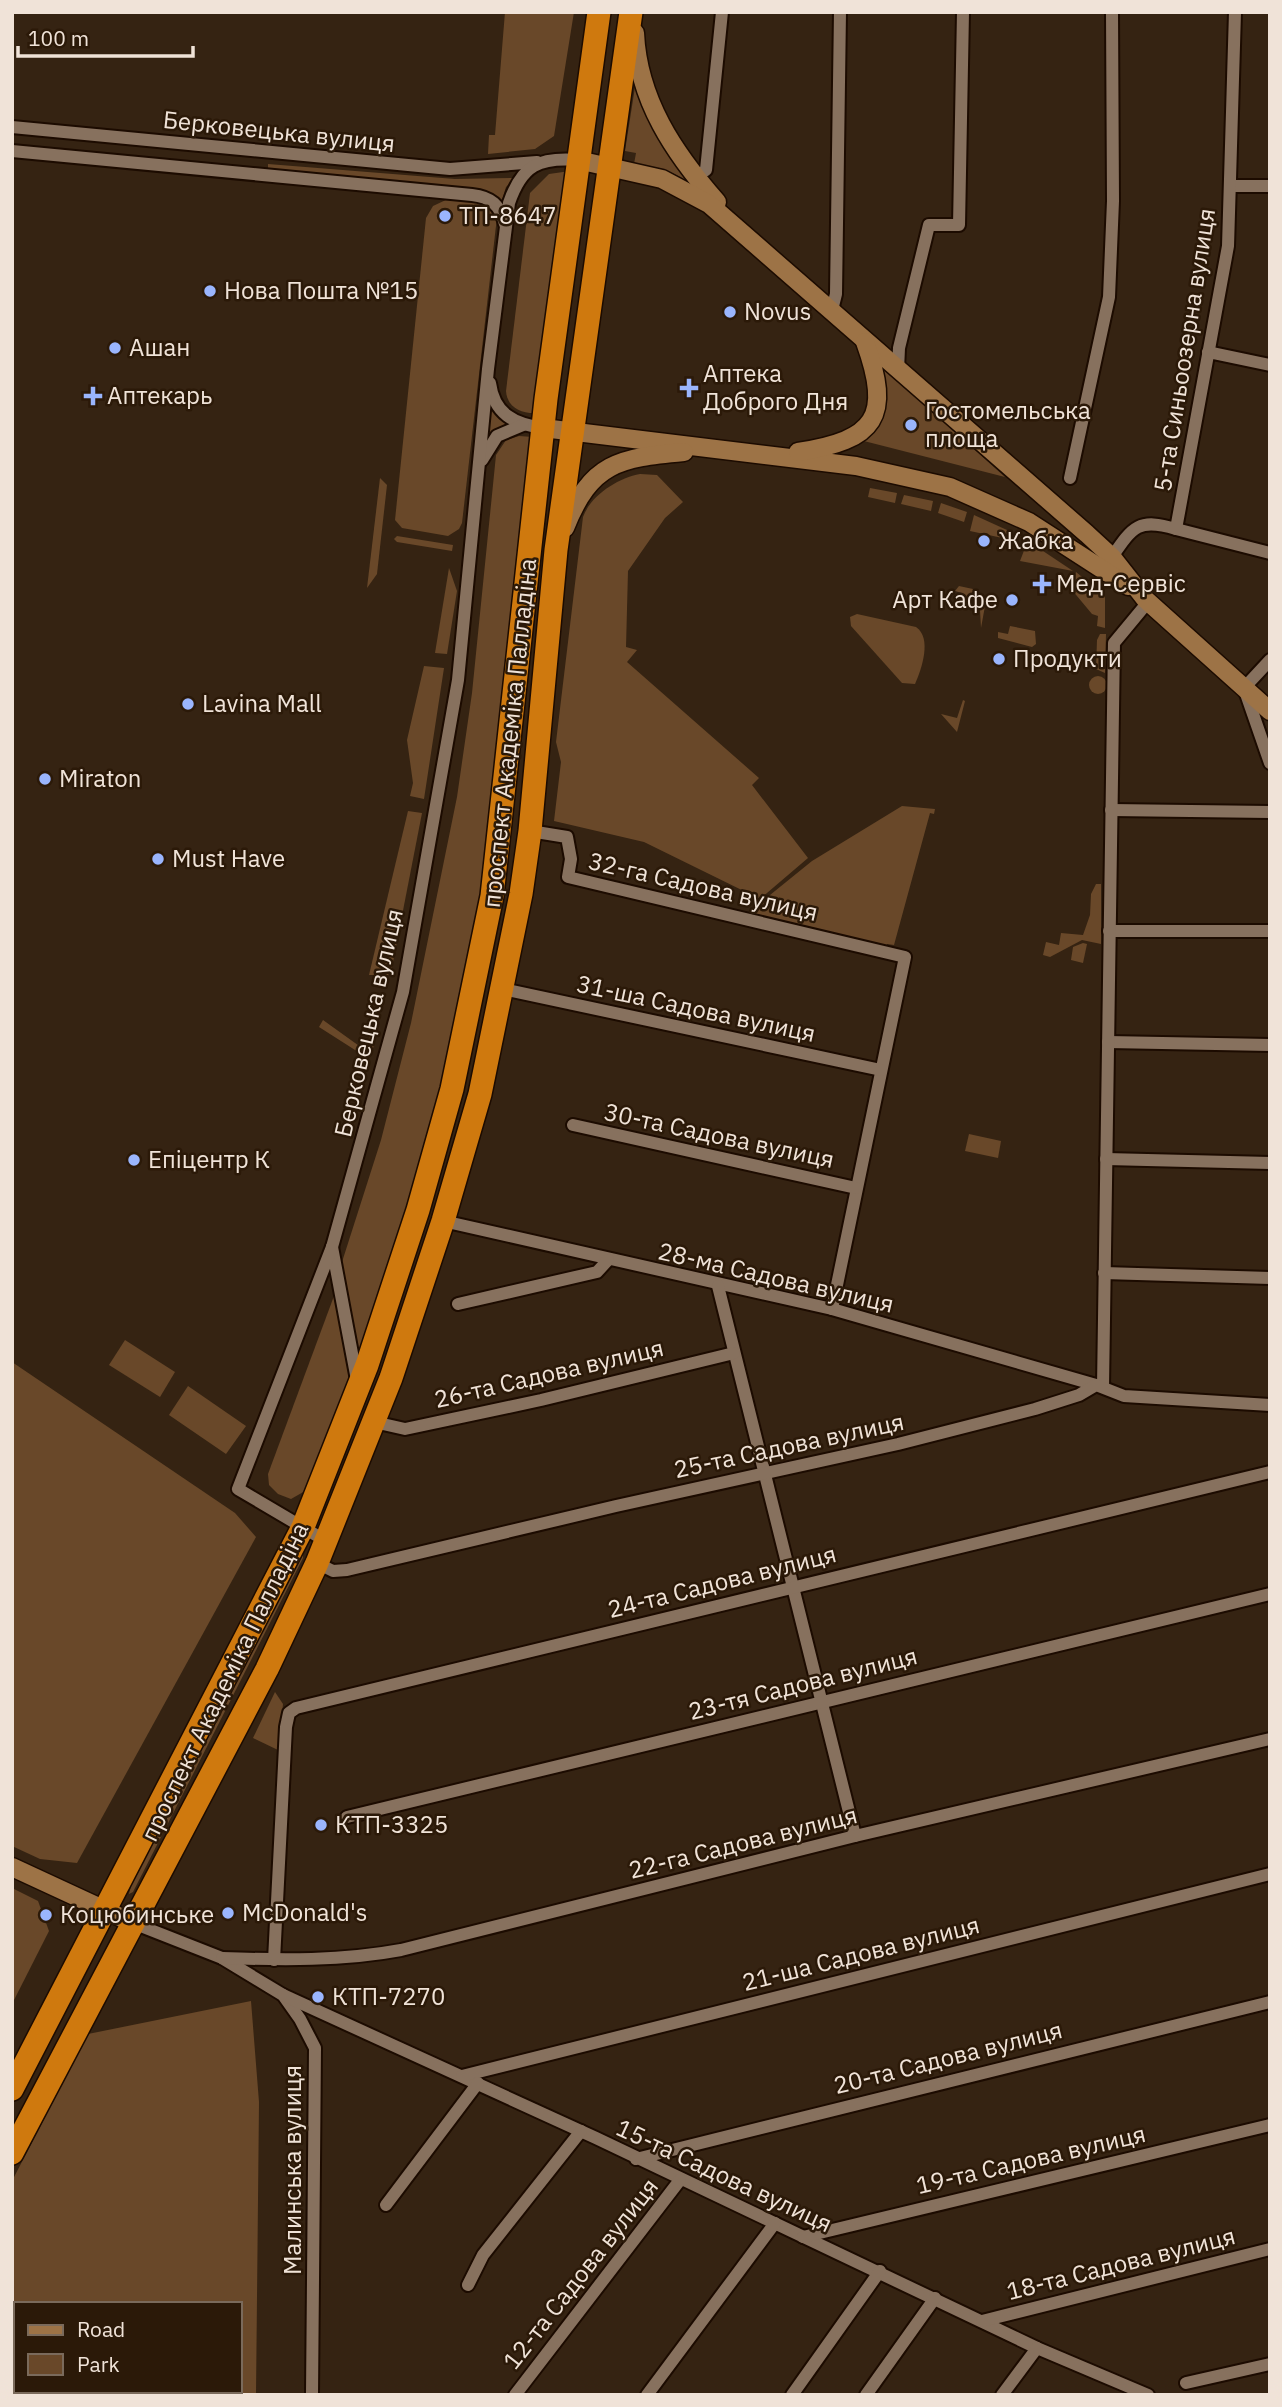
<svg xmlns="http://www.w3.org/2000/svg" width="1282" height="2407" font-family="'IBM Plex Sans',sans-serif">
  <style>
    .green { fill: #694829; fill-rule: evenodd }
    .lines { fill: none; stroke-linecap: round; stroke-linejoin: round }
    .street-casing { stroke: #1c0b00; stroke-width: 16 }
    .secondary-casing { stroke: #1c0b00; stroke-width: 21 }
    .highway-casing { stroke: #1c0b00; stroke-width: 26 }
    .street { stroke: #87715e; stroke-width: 12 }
    .secondary { stroke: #9d7346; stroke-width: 18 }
    .highway { stroke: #cf790e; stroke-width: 23 }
    .poi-dot { fill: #9ab5fd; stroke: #2b1908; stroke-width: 2.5 }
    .labels { text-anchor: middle; stroke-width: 5; stroke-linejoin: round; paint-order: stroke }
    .street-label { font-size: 24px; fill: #f0e3d8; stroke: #2b1908 }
    .poi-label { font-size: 24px; fill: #f0e3d8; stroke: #2b1908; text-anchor: start }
  </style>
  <rect width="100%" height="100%" fill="#352312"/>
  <g class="green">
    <path d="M505 12H574L554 136 535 149 488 154 489 135H495Z"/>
    <path d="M635 87 657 136 688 181 670 172 634 164 636 153 625 151Z"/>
    <path d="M268 164 455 179 515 178 506 187 502 200 482 190 268 169Z"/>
    <path d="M570 171 534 413C519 413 507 406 506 391L530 193 549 174Z"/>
    <path d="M450 198 489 204 497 217 462 523 459 529 448 536 402 528 395 520 426 218 433 206Z"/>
    <path d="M884 368 1005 477 860 440Z"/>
    <path d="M486 404 500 416 514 423 492 431 483 439Z"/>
    <path d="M519 436 533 437C511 630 497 825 459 1016 435 1134 395 1248 359 1363L342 1262 381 1140 411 1023 457 797 472 693 496 455 506 440Z"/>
    <path d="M640 474 657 475 683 502 665 518 628 571 626 647 637 650 627 662 759 778 752 785 808 858 760 899 644 842 554 821 561 762 556 742 583 517C591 495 618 478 640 474Z"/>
    <path d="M380 478 387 485 377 574 367 588Z"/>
    <path d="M870 488 897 493 895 503 868 497Z"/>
    <path d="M904 495 933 501 931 511 901 504Z"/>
    <path d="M941 503 967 512 964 522 938 513Z"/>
    <path d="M974 515 1007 530V539L970 531Z"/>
    <path d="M397 536 453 545 452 551 397 542 394 539Z"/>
    <path d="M1032 546 1037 547 1073 571 1020 561 1025 548Z"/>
    <path d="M449 568 457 591 447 654 435 653Z"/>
    <path d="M1076 572 1105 596V628L1097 626 1098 616 1092 614 1072 590Z"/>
    <path d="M959 586 973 589 974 602 985 606 981 628 980 610 960 604 962 593 955 591Z"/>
    <path d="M857 614 916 627C932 638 922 668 915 684L902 683 851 626 850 617Z"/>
    <path d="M1010 626 1035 631 1036 644 1032 647 998 638V632L1008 634Z"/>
    <path d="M1100 634H1106L1105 673 1096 669 1097 640Z"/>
    <path d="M424 666 444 668 424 799 410 796 413 783 407 740Z"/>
    <circle cx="1098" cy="685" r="9"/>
    <path d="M963 700 965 701 957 732 941 714 957 718Z"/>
    <path d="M902 806 935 809 934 814 930 813 894 945 887 944 886 947 743 917 812 861Z"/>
    <path d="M408 811 422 813 392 967 388 975H369Z"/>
    <path d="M1096 884H1101V944L1082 940 1050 957 1043 955 1046 942 1059 945 1061 933 1083 935 1090 915 1091 894Z"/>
    <path d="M1083 943 1087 944 1083 963 1071 960 1073 947Z"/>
    <path d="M323 1020 362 1048 378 1025 372 1053 366 1057 319 1027Z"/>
    <path d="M969 1134 1001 1141 998 1158 965 1151Z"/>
    <path d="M334 1296 350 1382 305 1491 291 1499 278 1494 269 1485 268 1474Z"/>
    <path d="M125 1340 175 1372 160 1397 109 1365Z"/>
    <path d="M12 1362 235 1513 256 1537 77 1863 40 1859 12 1846Z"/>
    <path d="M188 1386 246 1426 226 1454 169 1415Z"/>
    <path d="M303 1550V1558L133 1892 129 1894 132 1882Z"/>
    <path d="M275 1692 283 1704 278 1750 253 1738Z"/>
    <path d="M12 1888 38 1901 49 1931 12 2004Z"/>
    <path d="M251 2001 259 2102 256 2395H12V2181L88 2034ZM16 2304H240V2391H16Z"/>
  </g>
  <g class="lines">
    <g class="street-casing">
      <g id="street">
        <path d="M12 127 450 169 537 162"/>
        <path d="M12 151 472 195C491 197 500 205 505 224"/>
        <path d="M695 177 706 170 722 12"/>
        <path d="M1232 186H1270"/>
        <path d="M832 310 836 294 840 12"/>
        <path d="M1208 352 1270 365"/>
        <path d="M898 370 899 348 929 225H959L963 12"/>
        <path d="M490 383C494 414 514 424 543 428"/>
        <path d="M482 460 497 436 523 425"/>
        <path d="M1070 478 1109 297 1113 201 1112 12"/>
        <path d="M1176 529 1270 553"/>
        <path d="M1112 557C1133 526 1139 518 1176 529L1228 246 1235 12"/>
        <path d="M1270 660 1244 688 1270 763"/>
        <path d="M1111 810 1270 812"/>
        <path d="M530 831 567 837 571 859 568 877 905 957 832 1309"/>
        <path d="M1109 931H1270"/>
        <path d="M503 989 881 1070"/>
        <path d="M1108 1042 1270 1045"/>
        <path d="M573 1125 856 1188"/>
        <path d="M1106 1159 1270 1163"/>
        <path d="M443 1221 832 1309 1096 1385"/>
        <path d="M332 1247 357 1380"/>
        <path d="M1104 1273 1270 1278"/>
        <path d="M718 1286 855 1836"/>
        <path d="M458 1304 597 1272 608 1260"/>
        <path d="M1103 1387 1114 643 1148 602"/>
        <path d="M374 1422 405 1429 541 1400 734 1353"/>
        <path d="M326 1541 238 1489 332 1247 403 992 458 680 488 369 509 203C522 165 539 157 578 160"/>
        <path d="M317 1563 333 1571 347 1570 616 1506 898 1444 1035 1409 1079 1395 1096 1385 1124 1396 1270 1405"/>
        <path d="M347 1817 1270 1594"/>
        <path d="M133 1923 222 1958 283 1995 300 2019 315 2048 312 2395"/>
        <path d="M222 1958C282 1960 342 1961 401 1950L855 1836 1270 1739"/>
        <path d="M274 1960 286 1727 289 1713 296 1708 1270 1472"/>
        <path d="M283 1995 596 2138 1037 2348 1148 2395"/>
        <path d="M462 2076 1270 1874"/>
        <path d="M636 2159 1270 2002"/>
        <path d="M386 2205 478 2083"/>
        <path d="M803 2237 1270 2125"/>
        <path d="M468 2285 483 2255 581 2131"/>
        <path d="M982 2321 1270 2249"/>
        <path d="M1186 2383 1270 2364"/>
        <path d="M515 2395 680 2180"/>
        <path d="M647 2395 775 2223"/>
        <path d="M792 2395 880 2271"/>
        <path d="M866 2395 935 2298"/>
        <path d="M1002 2395 1037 2348"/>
      </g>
    </g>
    <g class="secondary-casing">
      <g id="secondary">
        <path d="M635 33C638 100 674 153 717 202"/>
        <path d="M578 160 662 179 709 204 1087 534 1112 557 1145 599 1270 711"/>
        <path d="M543 428 856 466 950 487 1029 522 1128 586"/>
        <path d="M798 452C876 440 892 417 865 342"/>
        <path d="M565 528C591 462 619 458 684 452"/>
        <path d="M12 1867 133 1923"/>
      </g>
    </g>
    <g class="highway-casing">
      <g id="highway">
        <path d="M12 2089 303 1527 367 1365 418 1210 452 1089 492 896 546 399 599 12"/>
        <path d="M12 2153 267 1669 317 1563 391 1378 443 1221 480 1094 521 894 530 831 556 550 631 12"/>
      </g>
    </g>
    <use href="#street" class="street"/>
    <use href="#secondary" class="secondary"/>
    <use href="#highway" class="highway"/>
  </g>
  <g class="poi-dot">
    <circle cx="445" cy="216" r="7"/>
    <circle cx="210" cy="291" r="7"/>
    <circle cx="730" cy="312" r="7"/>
    <circle cx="115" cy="348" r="7"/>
    <path d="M685.5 377.5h7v7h7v7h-7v7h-7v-7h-7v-7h7z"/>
    <path d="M89.5 385.5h7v7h7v7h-7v7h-7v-7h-7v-7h7z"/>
    <circle cx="911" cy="425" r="7"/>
    <circle cx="984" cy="541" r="7"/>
    <path d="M1038.5 573.5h7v7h7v7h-7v7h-7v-7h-7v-7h7z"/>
    <circle cx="1012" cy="600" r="7"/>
    <circle cx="999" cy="659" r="7"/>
    <circle cx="188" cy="704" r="7"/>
    <circle cx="45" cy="779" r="7"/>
    <circle cx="158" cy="859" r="7"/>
    <circle cx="134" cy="1160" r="7"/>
    <circle cx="321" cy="1825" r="7"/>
    <circle cx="228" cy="1913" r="7"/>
    <circle cx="46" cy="1915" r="7"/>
    <circle cx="318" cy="1997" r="7"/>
  </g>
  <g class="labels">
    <g class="street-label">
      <text transform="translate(279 132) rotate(6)" y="8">Берковецька вулиця</text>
      <text transform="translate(1185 350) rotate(-81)" y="8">5-та Синьоозерна вулиця</text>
      <text transform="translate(510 733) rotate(-84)" y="8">проспект Академіка Палладіна</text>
      <text transform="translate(703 887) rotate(13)" y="8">32-га Садова вулиця</text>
      <text transform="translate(696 1009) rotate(12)" y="8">31-ша Садова вулиця</text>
      <text transform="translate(369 1023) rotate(-77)" y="8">Берковецька вулиця</text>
      <text transform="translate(719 1136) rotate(12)" y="8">30-та Садова вулиця</text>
      <text transform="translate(776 1278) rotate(13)" y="8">28-ма Садова вулиця</text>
      <text transform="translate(549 1374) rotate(-13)" y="8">26-та Садова вулиця</text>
      <text transform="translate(789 1446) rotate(-12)" y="8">25-та Садова вулиця</text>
      <text transform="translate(722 1582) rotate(-14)" y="8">24-та Садова вулиця</text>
      <text transform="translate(225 1682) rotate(-64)" y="8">проспект Академіка Палладіна</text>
      <text transform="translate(803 1684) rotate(-14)" y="8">23-тя Садова вулиця</text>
      <text transform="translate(743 1843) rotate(-14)" y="8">22-га Садова вулиця</text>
      <text transform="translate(861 1954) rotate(-14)" y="8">21-ша Садова вулиця</text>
      <text transform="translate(948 2058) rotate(-14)" y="8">20-та Садова вулиця</text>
      <text transform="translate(1031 2160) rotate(-13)" y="8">19-та Садова вулиця</text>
      <text transform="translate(293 2170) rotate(-90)" y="8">Малинська вулиця</text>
      <text transform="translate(724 2176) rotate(25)" y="8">15-та Садова вулиця</text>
      <text transform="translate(1121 2264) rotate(-14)" y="8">18-та Садова вулиця</text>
      <text transform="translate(581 2274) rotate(-52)" y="8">12-та Садова вулиця</text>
    </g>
    <g class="poi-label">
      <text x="459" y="224">ТП-8647</text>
      <text x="224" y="299">Нова Пошта №15</text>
      <text x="744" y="320">Novus</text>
      <text x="129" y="356">Ашан</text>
      <text x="703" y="382">Аптека<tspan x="703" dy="28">Доброго Дня</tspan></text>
      <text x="107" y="404">Аптекарь</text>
      <text x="925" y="419">Гостомельська<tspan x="925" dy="28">площа</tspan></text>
      <text x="998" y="549">Жабка</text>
      <text x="1056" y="592">Мед-Сервіс</text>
      <text x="998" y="608" text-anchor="end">Арт Кафе</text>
      <text x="1013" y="667">Продукти</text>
      <text x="202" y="712">Lavina Mall</text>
      <text x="59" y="787">Miraton</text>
      <text x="172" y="867">Must Have</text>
      <text x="148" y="1168">Епіцентр К</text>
      <text x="335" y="1833">КТП-3325</text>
      <text x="242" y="1921">McDonald's</text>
      <text x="60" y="1923">Коцюбинське</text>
      <text x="332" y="2005">КТП-7270</text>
    </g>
  </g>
  <rect width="1282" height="2407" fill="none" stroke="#f0e3d8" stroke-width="28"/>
  <rect x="14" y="2302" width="228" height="91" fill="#2b1908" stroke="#7a6a5b" stroke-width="2"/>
  <rect x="28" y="2325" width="35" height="10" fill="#9d7346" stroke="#7a6a5b" stroke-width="2"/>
  <text x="77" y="2337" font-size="21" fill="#f0e3d8">Road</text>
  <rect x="28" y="2354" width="35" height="21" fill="#694829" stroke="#7a6a5b" stroke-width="2"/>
  <text x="77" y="2372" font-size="21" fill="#f0e3d8">Park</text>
  <path d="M18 46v10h175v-10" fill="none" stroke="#f0e3d8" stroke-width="3.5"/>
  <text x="28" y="46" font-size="21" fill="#f0e3d8" stroke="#2b1908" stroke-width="5" paint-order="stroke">100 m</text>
</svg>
